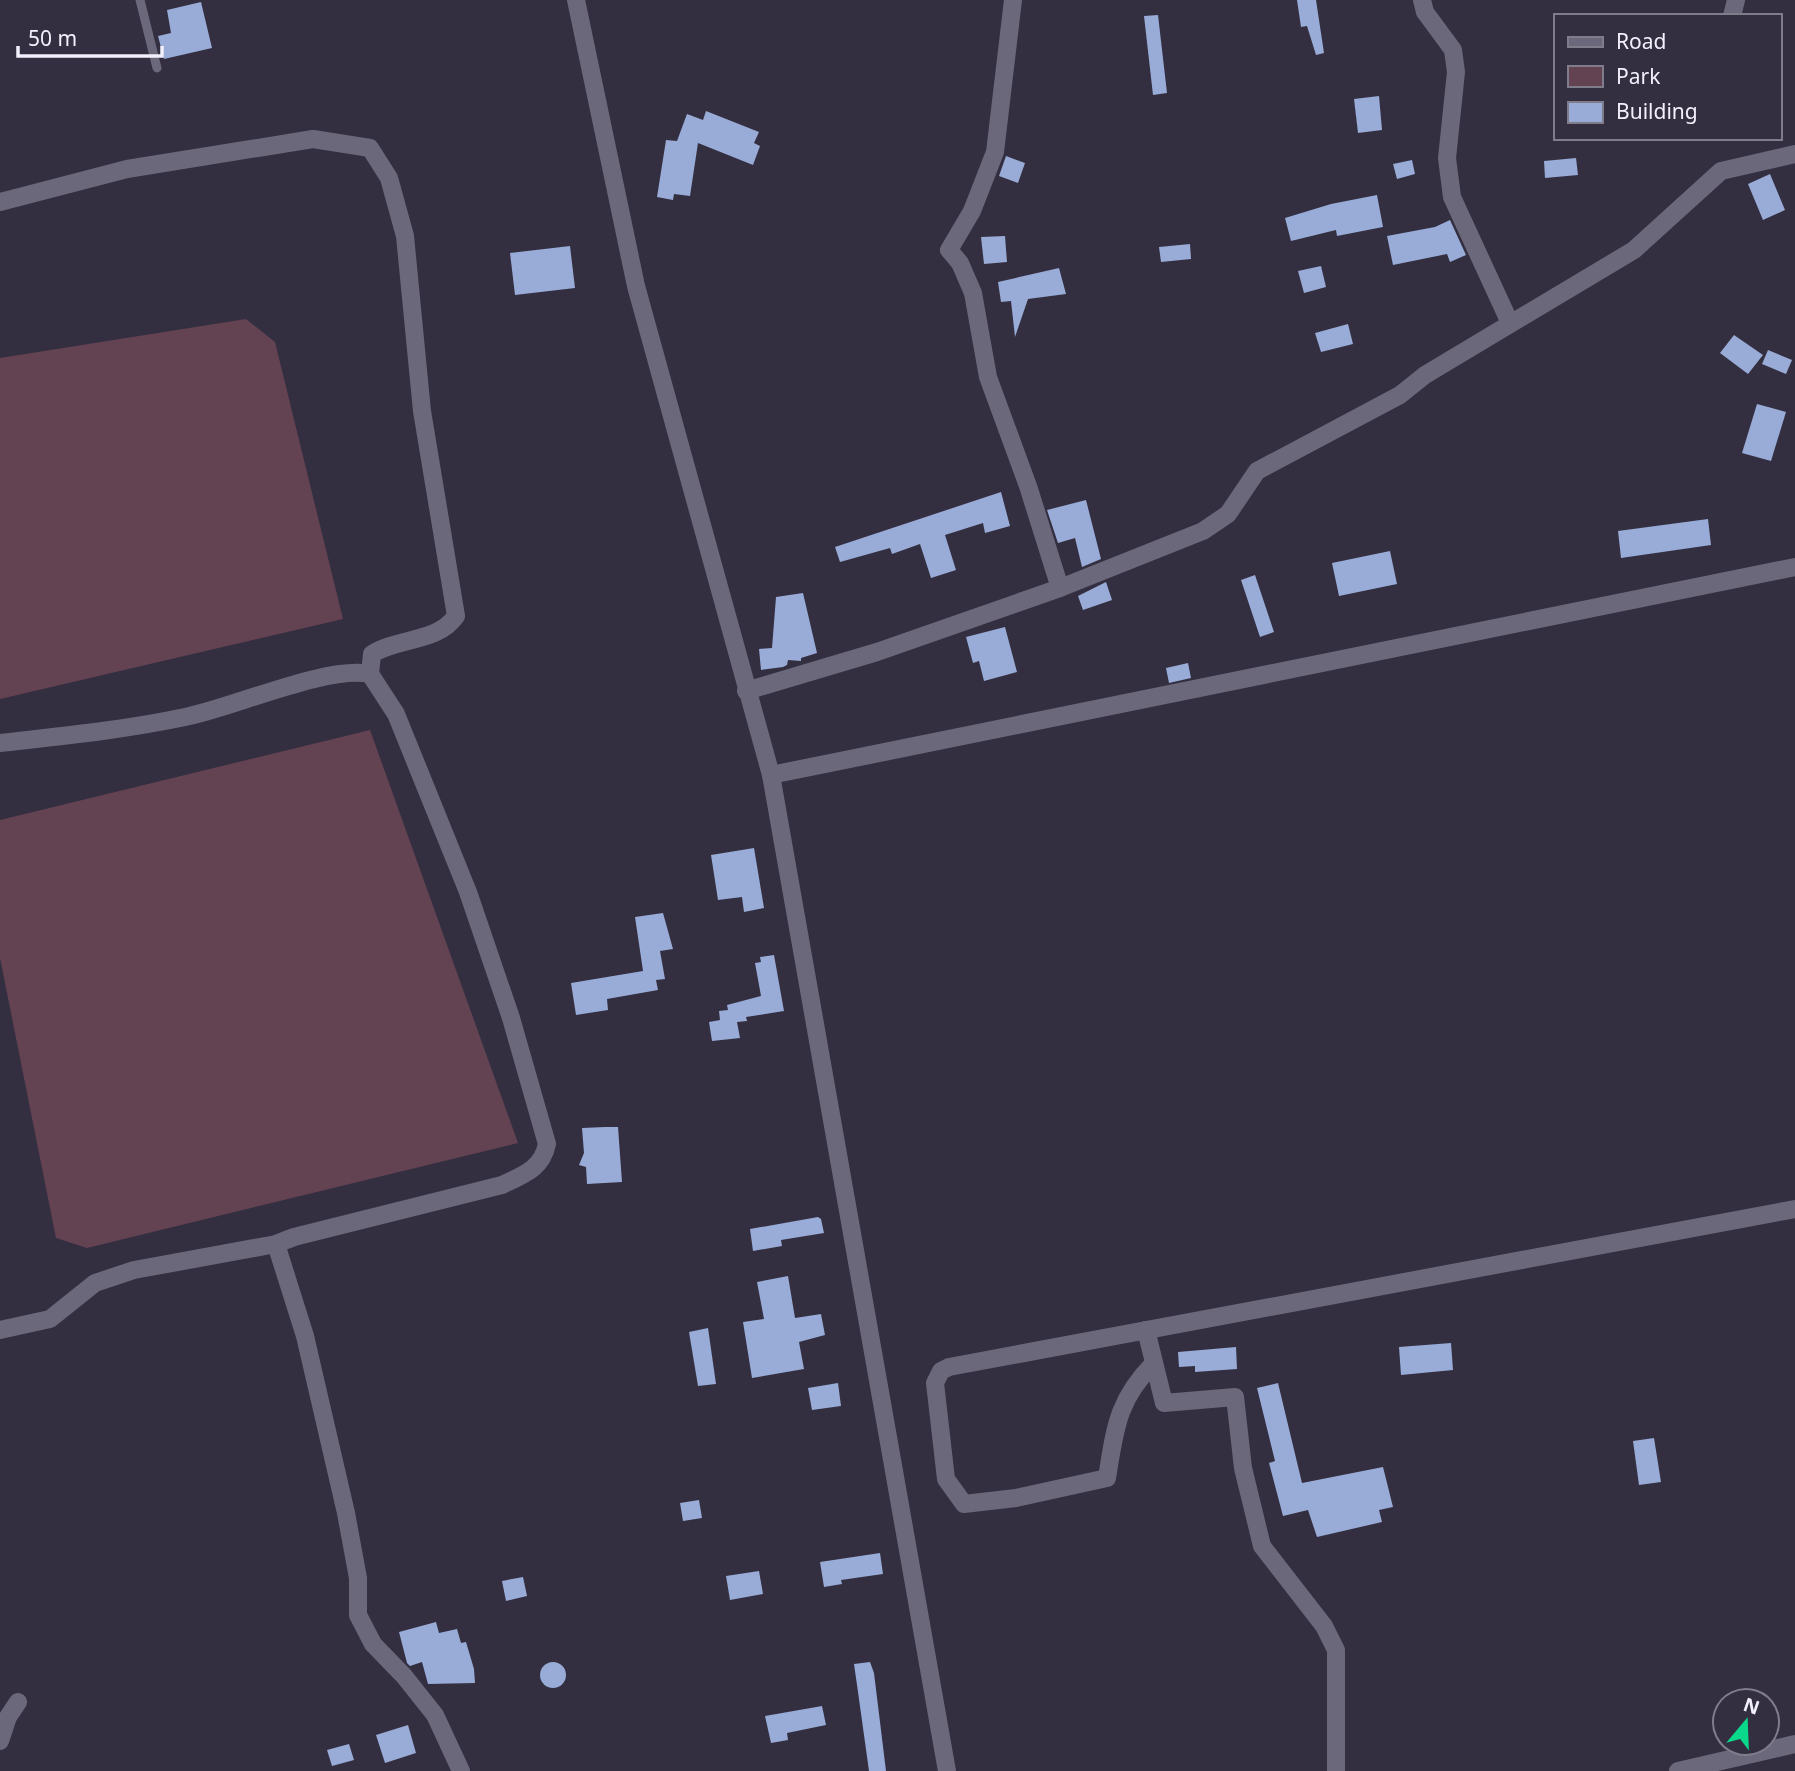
<svg xmlns="http://www.w3.org/2000/svg" width="1795" height="1771" font-family="'Noto Sans',sans-serif">
  <style>
    .green { fill: #634252 }
    .building { fill: #99abd7 }
    .lines { fill: none; stroke-linecap: round; stroke-linejoin: round }
    .lane { stroke: #6c687c; stroke-width: 9 }
    .street { stroke: #6c687c; stroke-width: 18 }
  </style>
  <rect width="100%" height="100%" fill="#332f41"/>
  <g class="green">
    <path d="M246 319 275 342 343 619 0 699V358Z"/>
    <path d="M370 730 518 1143 87 1248 56 1238 0 958V820Z"/>
  </g>
  <g class="building">
    <path d="M1297 0H1316L1324 53 1316 55 1307 26 1301 27Z"/>
    <path d="M201 2 212 48 164 59 158 36 171 33 167 10Z"/>
    <path d="M1158 15 1167 93 1153 95 1144 16Z"/>
    <path d="M1379 96 1382 130 1358 133 1354 99Z"/>
    <path d="M706 111 759 132 754 143 760 146 753 165 698 143 690 196 674 194 673 200 657 197 666 140 677 141 687 114 703 120Z"/>
    <path d="M1006 156 1025 163 1018 183 999 176Z"/>
    <path d="M1576 158 1578 175 1545 178 1544 161Z"/>
    <path d="M1412 160 1415 174 1397 179 1393 164Z"/>
    <path d="M1770 174 1785 210 1763 220 1748 184Z"/>
    <path d="M1377 195 1383 227 1337 236 1336 230 1291 241 1285 218 1331 204Z"/>
    <path d="M1450 220 1466 255 1450 262 1447 254 1393 265 1387 236 1435 227Z"/>
    <path d="M1005 236 1007 262 984 264 981 237Z"/>
    <path d="M1190 244 1191 259 1161 262 1159 247Z"/>
    <path d="M570 246 575 288 515 295 510 253Z"/>
    <path d="M1321 266 1326 287 1304 293 1298 271Z"/>
    <path d="M1059 268 1066 294 1028 299 1015 337 1011 301 1001 302 998 282Z"/>
    <path d="M1348 324 1353 344 1321 352 1315 333Z"/>
    <path d="M1734 335 1763 355 1748 374 1720 353Z"/>
    <path d="M1768 350 1792 360 1786 374 1762 364Z"/>
    <path d="M1757 404 1786 412 1771 461 1742 453Z"/>
    <path d="M1001 492 1010 526 985 533 983 523 945 535 956 570 931 578 920 544 892 554 890 548 840 562 835 547Z"/>
    <path d="M1086 500 1101 559 1082 567 1075 538 1058 543 1047 510Z"/>
    <path d="M1708 519 1711 545 1621 558 1618 531Z"/>
    <path d="M1390 551 1397 584 1339 596 1332 563Z"/>
    <path d="M1255 575 1274 632 1260 637 1241 580Z"/>
    <path d="M1106 582 1112 600 1083 610 1078 596Z"/>
    <path d="M803 593 817 653 801 658V661L788 660 787 665 783 667 761 670 759 649 772 648 776 597Z"/>
    <path d="M1005 627 1017 672 984 681 979 661 973 663 966 637Z"/>
    <path d="M1188 663 1191 678 1169 683 1166 668Z"/>
    <path d="M754 848 764 908 744 912 742 897 718 900 711 855Z"/>
    <path d="M663 913 673 949 660 951 665 979 656 980 658 990 607 999 608 1010 576 1015 571 983 643 971 635 917Z"/>
    <path d="M774 955 784 1011 746 1017 747 1021 737 1022 740 1038 712 1041 709 1022 720 1020 719 1011 728 1010 727 1005 761 996 755 963 761 962 760 957Z"/>
    <path d="M605 1127H618L622 1182 587 1184 586 1167 579 1165 584 1153 582 1128Z"/>
    <path d="M818 1217 821 1219 824 1233 781 1240 782 1246 753 1251 750 1229Z"/>
    <path d="M788 1276 795 1318 821 1314 825 1335 799 1342 804 1369 752 1378 743 1322 764 1319 757 1282Z"/>
    <path d="M708 1328 716 1384 698 1386 689 1332Z"/>
    <path d="M1451 1343 1453 1370 1401 1375 1399 1347Z"/>
    <path d="M1236 1347 1237 1369 1195 1372V1366L1179 1367 1178 1352Z"/>
    <path d="M838 1383 841 1406 812 1410 808 1388Z"/>
    <path d="M1278 1383 1302 1483 1383 1467 1393 1507 1379 1510 1382 1522 1317 1537 1308 1510 1283 1516 1269 1463 1275 1461 1257 1388Z"/>
    <path d="M1654 1438 1661 1482 1639 1485 1633 1441Z"/>
    <path d="M699 1500 702 1518 683 1521 680 1503Z"/>
    <path d="M880 1553 883 1574 841 1580 842 1584 824 1587 820 1562Z"/>
    <path d="M759 1571 763 1594 730 1600 726 1576Z"/>
    <path d="M523 1577 527 1596 506 1601 502 1581Z"/>
    <path d="M436 1622 439 1633 457 1629 461 1643 466 1642 474 1669 475 1683 428 1684 422 1662 410 1666 407 1663 399 1632Z"/>
    <path d="M870 1662 874 1673 886 1771H869L858 1692 854 1664Z"/>
    <circle cx="553" cy="1675" r="13"/>
    <path d="M822 1706 826 1725 787 1733 788 1740 771 1743 765 1716Z"/>
    <path d="M408 1725 416 1753 385 1763 376 1735Z"/>
    <path d="M349 1744 354 1760 332 1766 327 1750Z"/>
  </g>
  <g class="lines">
    <path class="lane" d="M140 0 157 68"/>
    <g class="street">
      <path d="M576 0 636 286 771 775 947 1771"/>
      <path d="M1013 0 995 152 972 211 949 250 960 263 973 293 988 377 1028 486 1060 588"/>
      <path d="M1422 0 1425 12 1453 50 1456 72 1447 158 1452 197 1510 323"/>
      <path d="M1732 16 1736 0"/>
      <path d="M0 202 127 169 313 139 370 148 389 178 405 236 422 411 456 616C437 643 399 637 372 654L370 674 396 714 468 892 511 1018 547 1144C542 1169 523 1175 502 1185L294 1237 276 1244 134 1270 95 1283 50 1319 0 1330"/>
      <path d="M746 691 877 652 1060 588 1203 531 1228 514 1257 471 1400 395 1425 375 1634 250 1721 171 1795 154"/>
      <path d="M0 743C62 736 124 730 185 717 232 708 327 665 370 674"/>
      <path d="M771 775 1795 567"/>
      <path d="M276 1244 305 1336 346 1513 358 1578V1615L373 1644 404 1676 435 1715 461 1771"/>
      <path d="M1146 1330 1164 1403 1235 1397 1243 1468 1262 1546 1324 1626 1336 1650V1771"/>
      <path d="M1154 1363C1117 1400 1115 1429 1107 1478L1016 1498 964 1504 946 1479 935 1383 941 1371 949 1367 1795 1209"/>
      <path d="M0 1741 8 1717 18 1702"/>
      <path d="M1678 1771 1795 1744"/>
    </g>
  </g>
  <rect x="1554" y="14" width="228" height="126" fill="#332f41" stroke="#7f7c8c" stroke-width="2"/>
  <rect x="1568" y="37" width="35" height="10" fill="#6c687c" stroke="#7f7c8c" stroke-width="2"/>
  <text x="1616" y="49" font-size="21" fill="#f2f0fc">Road</text>
  <rect x="1568" y="66" width="35" height="21" fill="#634252" stroke="#7f7c8c" stroke-width="2"/>
  <text x="1616" y="84" font-size="21" fill="#f2f0fc">Park</text>
  <rect x="1568" y="102" width="35" height="21" fill="#99abd7" stroke="#7f7c8c" stroke-width="2"/>
  <text x="1616" y="119" font-size="21" fill="#f2f0fc">Building</text>
  <g transform="translate(1746 1722) rotate(19)"><circle r="33" fill="#332f41" stroke="#7f7c8c" stroke-width="2"/>
  <path d="M0-5L12 26L0 18L-12 26Z" fill="#0ad98b"/>
  <text y="-10" font-size="19" font-weight="bold" text-anchor="middle" fill="#f2f0fc">N</text>
  </g>
  <path d="M18 46v10h144v-10" fill="none" stroke="#f2f0fc" stroke-width="3.5"/>
  <text x="28" y="46" font-size="21" fill="#f2f0fc" stroke="#332f41" stroke-width="5" paint-order="stroke">50 m</text>
</svg>
